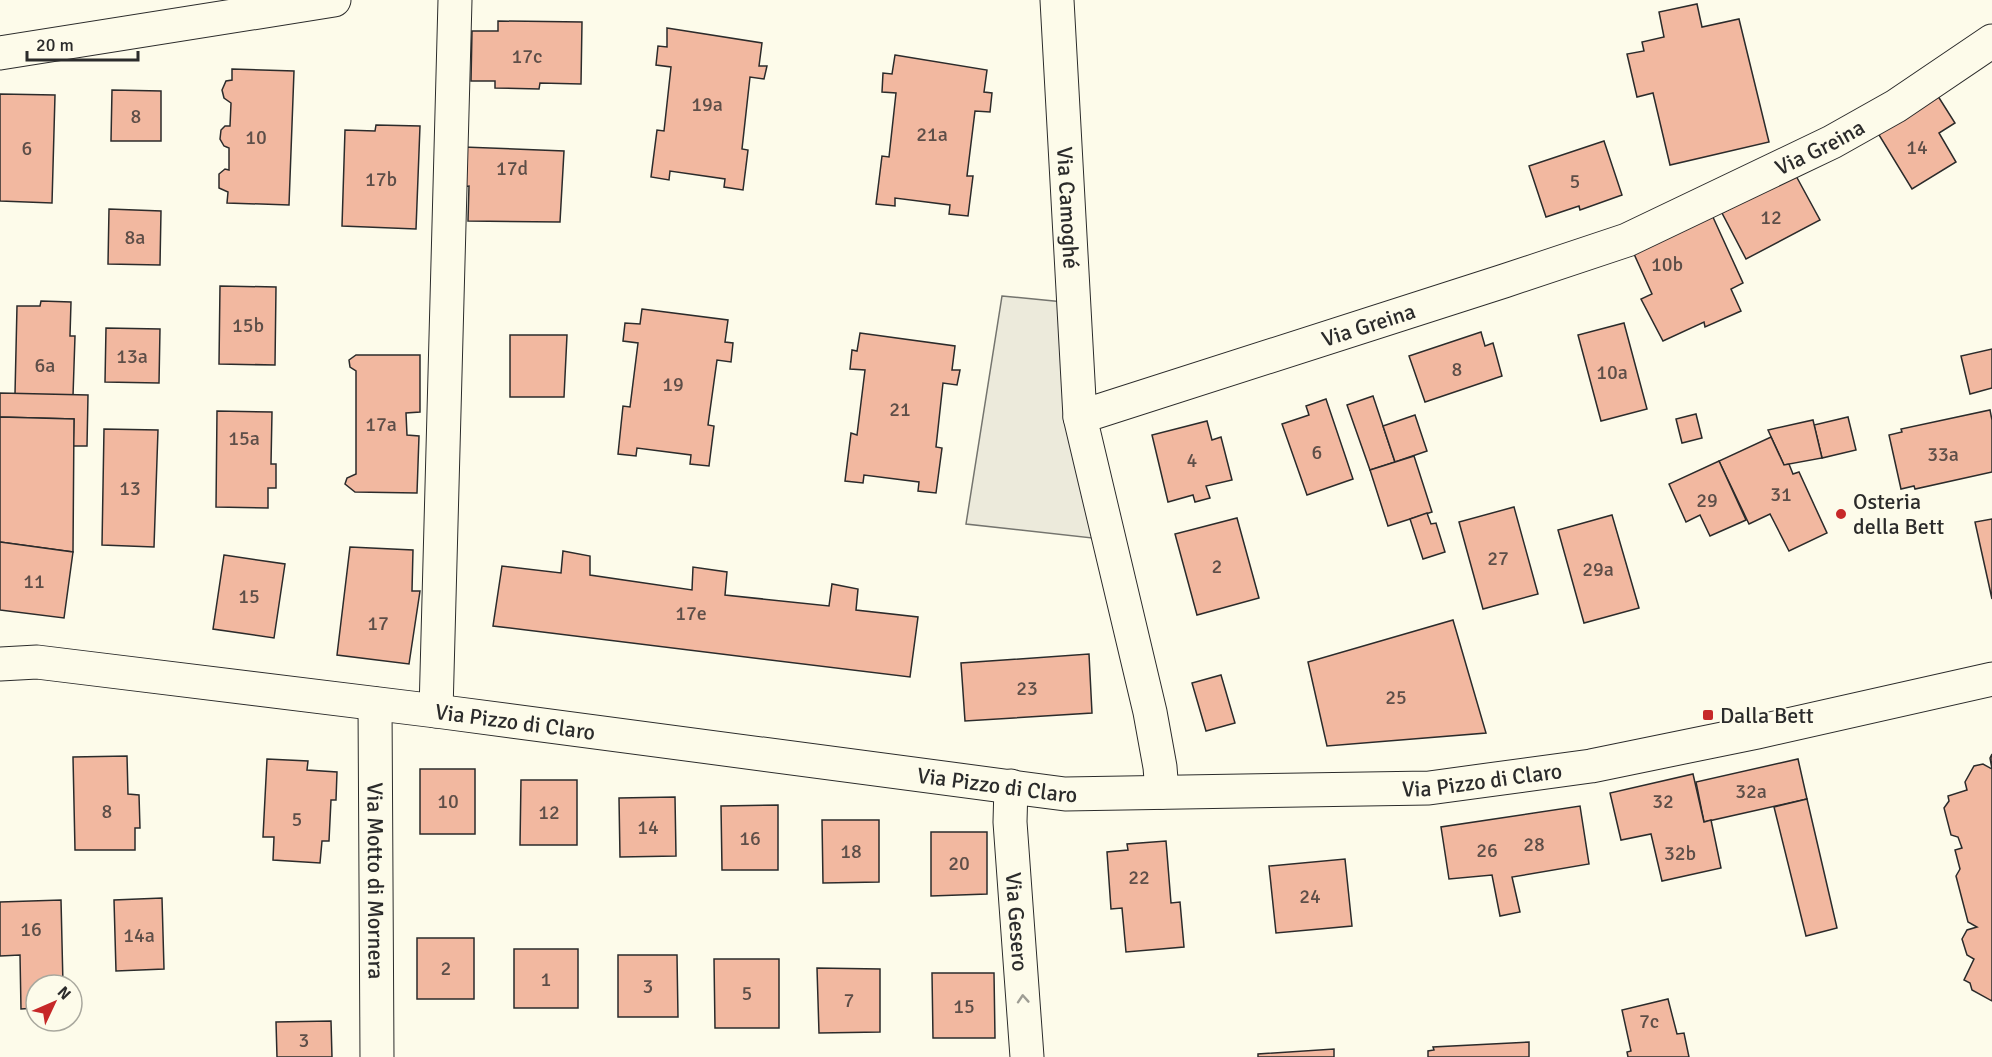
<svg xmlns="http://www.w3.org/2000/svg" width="1992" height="1057" font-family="Signika,sans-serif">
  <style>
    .parking { fill: #eceadb; stroke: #74746e; stroke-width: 1.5 }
    .building { fill: #f2b8a0; stroke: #2b2b2b; stroke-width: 1.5 }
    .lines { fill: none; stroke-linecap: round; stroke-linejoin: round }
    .minor-casing { stroke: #2b2b2b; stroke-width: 35 }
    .minor { stroke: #fdfbea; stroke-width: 33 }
    .oneway { stroke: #9e9d94 }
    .poi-dot { fill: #c62828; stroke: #fdfbea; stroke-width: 2 }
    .labels { text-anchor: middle; stroke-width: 4.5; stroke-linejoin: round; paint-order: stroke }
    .number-label { font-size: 20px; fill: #5d4e48 }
    .street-label { font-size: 22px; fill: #2b2b2b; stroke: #fdfbea }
    .poi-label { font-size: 22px; fill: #2b2b2b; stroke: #fdfbea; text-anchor: start }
  </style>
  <rect width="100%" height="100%" fill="#fdfbea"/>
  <path class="parking" d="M1002 296 1074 303 1110 540 966 524Z"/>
  <g class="building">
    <path d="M1697 4 1702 27 1739 19 1769 142 1670 165 1653 93 1637 97 1627 54 1644 51 1642 42 1664 37 1659 12Z"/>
    <path d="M498 21 582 22 581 84 540 83 539 89 495 88V81H471L472 31H498Z"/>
    <path d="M667 28 762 43 759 66H767L764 79 750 77 742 149 748 150 743 190 724 187 725 179 670 171 669 180 651 177 657 130 664 131 671 67 656 65 658 46 667 47Z"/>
    <path d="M895 55 987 70 984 92 992 93 990 112 975 111 967 176H973L968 216 949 214 950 205 895 198V206L876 204 882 156 889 157 896 93 882 92 883 73 892 74Z"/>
    <path d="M232 69 294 71 289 205 227 203 228 192 219 188V174L225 169 229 170V148L224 146 220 139 221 130 225 126H230L231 103 224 98 222 90 226 81 232 80Z"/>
    <path d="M112 90 161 91V141H111Z"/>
    <path d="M1936 93 1955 123 1939 133 1956 162 1912 189 1876 130Z"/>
    <path d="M0 94 55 95 52 203 0 201Z"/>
    <path d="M376 125 420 126 416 229 342 226 345 130 375 131Z"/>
    <path d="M1604 141 1622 195 1580 210 1579 206 1546 217 1529 166Z"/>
    <path d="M463 147 564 151 560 222 468 221 469 186 461 187Z"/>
    <path d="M1795 174 1820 220 1746 259 1722 213Z"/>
    <path d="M109 209 161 211 160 265 108 264Z"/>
    <path d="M1712 215 1743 283 1731 289 1741 311 1705 327 1704 322 1663 341 1641 299 1652 294 1634 254Z"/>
    <path d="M220 286 276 287 275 365 219 364Z"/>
    <path d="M41 301 71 302 70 336H75L73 396 15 394 17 306H40Z"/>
    <path d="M642 309 728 320 725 342 733 343 731 362 717 360 708 425 714 426 709 466 690 464 691 455 637 448 636 456 618 454 623 406 630 407 638 343 623 341 625 323 640 324Z"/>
    <path d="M1624 323 1647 409 1601 421 1578 335Z"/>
    <path d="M106 328 160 329 159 383 105 382Z"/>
    <path d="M1481 332 1485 346 1493 343 1502 376 1425 402 1409 356Z"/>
    <path d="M860 333 955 346 952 370H960L957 385 943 383 936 447 942 448 936 493 918 491 919 482 864 475 863 483 845 481 851 433 857 435 865 370 850 369 852 350 857 351Z"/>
    <path d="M510 335H567L564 397H510Z"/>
    <path d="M1992 349V388L1970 394 1961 356Z"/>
    <path d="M356 355H420V412L406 413 407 435 419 436 417 493 355 492 345 484 347 478 356 474V371L350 367 349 360Z"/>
    <path d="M0 393 88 395 87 446H73L74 419 0 417Z"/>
    <path d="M1373 396 1395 462 1370 470 1347 405Z"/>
    <path d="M1326 399 1353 479 1307 495 1282 424 1309 415 1306 406Z"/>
    <path d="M1990 410 1992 420V472L1915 489 1914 486 1901 489 1889 435 1902 432 1901 429Z"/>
    <path d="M217 411 272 412 271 464H276V488H268V508L216 507Z"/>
    <path d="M1696 414 1702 438 1682 443 1676 419Z"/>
    <path d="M1415 415 1427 451 1395 462 1383 426Z"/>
    <path d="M0 417 74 419 73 552 0 542Z"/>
    <path d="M1848 417 1856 450 1822 458 1814 425Z"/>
    <path d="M1813 420 1822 458 1784 465 1768 430Z"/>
    <path d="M1207 421 1212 440 1221 437 1232 480 1206 486 1210 498 1195 502 1193 495 1168 502 1152 435Z"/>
    <path d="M104 429 158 430 154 547 102 545Z"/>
    <path d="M1771 437 1784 465 1789 464 1793 474 1799 472 1827 533 1789 551 1770 514 1749 524 1719 461Z"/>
    <path d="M1414 456 1432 512 1388 526 1370 470Z"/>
    <path d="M1719 461 1746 520 1710 536 1700 515 1686 522 1669 484Z"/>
    <path d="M1514 507 1538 594 1483 609 1459 522Z"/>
    <path d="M1427 513 1431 524 1436 523 1445 552 1423 559 1410 519Z"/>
    <path d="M1612 515 1639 608 1584 623 1558 530Z"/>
    <path d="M1237 518 1259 598 1197 615 1175 534Z"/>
    <path d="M1992 519V599L1975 522Z"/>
    <path d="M0 542 73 552 64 618 0 610Z"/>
    <path d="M350 547 413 550 412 591H420L409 664 337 655Z"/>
    <path d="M563 551 590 556V575L692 590 693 567 727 572 725 595 829 606 832 584 858 589 856 610 918 617 910 677 493 626 502 566 561 573Z"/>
    <path d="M224 555 285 564 274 638 213 629Z"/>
    <path d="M1453 620 1486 733 1327 746 1308 662Z"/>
    <path d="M1089 654 1092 713 965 721 961 663Z"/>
    <path d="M1221 675 1235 723 1206 731 1192 683Z"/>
    <path d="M1992 754V1001L1972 990 1970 983 1964 980 1974 959 1967 955 1962 939 1967 930 1977 927 1968 922 1956 876 1960 869 1955 850 1962 848 1958 837 1951 835 1944 808 1949 801 1948 796 1967 790 1965 782 1974 766 1983 764 1992 769 1990 758Z"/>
    <path d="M127 756 128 794 139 795 140 828H135V850H75L73 757Z"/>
    <path d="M267 759 308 761 307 770 337 772 336 800H331L329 841H322L320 863 273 860 274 837H263Z"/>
    <path d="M1798 759 1807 799 1704 822 1696 782Z"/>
    <rect x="420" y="769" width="55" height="65"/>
    <path d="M1693 774 1704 822 1711 820 1721 868 1662 881 1651 834 1621 840 1610 793Z"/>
    <path d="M521 780H577V845H520Z"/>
    <path d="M675 797 676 856 620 857 619 798Z"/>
    <path d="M1807 799 1837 928 1806 936 1774 807Z"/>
    <path d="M778 805V870H722L721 806Z"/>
    <path d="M1580 806 1589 864 1512 877 1520 912 1500 916 1492 875 1449 879 1441 827Z"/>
    <path d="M822 820H879V882L823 883Z"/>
    <path d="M931 832H987V894L931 896Z"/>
    <path d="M1166 841 1171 903 1180 902 1184 947 1126 952 1122 908 1111 909 1107 852 1128 850 1127 844Z"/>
    <path d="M1345 859 1352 926 1276 933 1269 866Z"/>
    <path d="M162 898 164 969 116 971 114 900Z"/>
    <path d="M61 900 63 985H36V1008L21 1009 20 955 0 956V902Z"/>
    <rect x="417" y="938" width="57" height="61"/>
    <rect x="514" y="949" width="64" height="59"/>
    <path d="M618 955H677L678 1017H618Z"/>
    <path d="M714 959H779V1028H715Z"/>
    <path d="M817 968 880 969V1032L819 1033Z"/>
    <path d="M932 973H994L995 1038H933Z"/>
    <path d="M1668 999 1677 1034 1684 1033 1689 1057H1628L1627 1052 1631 1051 1622 1010Z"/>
    <path d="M331 1021 332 1057H277L276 1022Z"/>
    <path d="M1529 1042V1057H1428V1051L1434 1050 1433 1047Z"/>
    <path d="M1334 1049V1057H1258V1054Z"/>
  </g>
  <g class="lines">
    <g class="minor-casing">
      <g id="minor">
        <path id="s1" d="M1057 0 1080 417"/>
        <path d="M0 53 334 0"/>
        <path id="s2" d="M0 664 37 662 436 711 1065 794 1429 788 1591 766 1757 732 1992 679"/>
        <path id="s3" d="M375 704 377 1057"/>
        <path d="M436 711 455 0"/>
        <path id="s4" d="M1011 786 1010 822 1027 1057"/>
        <path id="s5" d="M1162 792 1160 767 1150 712 1080 417 1504 281 1627 240 1832 142 1896 106 1992 41"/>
      </g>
    </g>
    <use href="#minor" class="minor"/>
  </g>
  <defs><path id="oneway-chevron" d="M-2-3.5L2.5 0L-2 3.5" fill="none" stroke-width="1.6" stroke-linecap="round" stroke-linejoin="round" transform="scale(1.5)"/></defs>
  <use class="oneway" href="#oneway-chevron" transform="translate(1023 999) rotate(-94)"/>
  <g class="poi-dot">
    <circle cx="1841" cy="514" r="6"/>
    <rect x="1702" y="709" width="12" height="12" rx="3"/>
  </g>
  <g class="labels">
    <g class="number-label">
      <text x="527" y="63">17c</text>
      <text x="707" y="111">19a</text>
      <text x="136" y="123">8</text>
      <text x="932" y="141">21a</text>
      <text x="256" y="144">10</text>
      <text x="1917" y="154">14</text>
      <text x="27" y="155">6</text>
      <text x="512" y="175">17d</text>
      <text x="381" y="186">17b</text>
      <text x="1575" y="188">5</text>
      <text x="1771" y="224">12</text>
      <text x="135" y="244">8a</text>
      <text x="1667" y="271">10b</text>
      <text x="248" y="332">15b</text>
      <text x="132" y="363">13a</text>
      <text x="45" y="372">6a</text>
      <text x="1457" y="376">8</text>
      <text x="1612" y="379">10a</text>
      <text x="673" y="391">19</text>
      <text x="900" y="416">21</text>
      <text x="381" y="431">17a</text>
      <text x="244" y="445">15a</text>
      <text x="1317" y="459">6</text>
      <text x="1943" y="461">33a</text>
      <text x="1192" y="467">4</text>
      <text x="130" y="495">13</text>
      <text x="1781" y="501">31</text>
      <text x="1707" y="507">29</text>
      <text x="1498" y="565">27</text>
      <text x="1217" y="573">2</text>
      <text x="1598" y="576">29a</text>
      <text x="34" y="588">11</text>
      <text x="249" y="603">15</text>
      <text x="691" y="620">17e</text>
      <text x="378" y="630">17</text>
      <text x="1027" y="695">23</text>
      <text x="1396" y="704">25</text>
      <text x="1751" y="798">32a</text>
      <text x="448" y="808">10</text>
      <text x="1663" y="808">32</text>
      <text x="107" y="818">8</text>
      <text x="549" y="819">12</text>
      <text x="297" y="826">5</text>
      <text x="648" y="834">14</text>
      <text x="750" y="845">16</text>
      <text x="1534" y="851">28</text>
      <text x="1487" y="857">26</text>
      <text x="851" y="858">18</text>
      <text x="1680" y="860">32b</text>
      <text x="959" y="870">20</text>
      <text x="1139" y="884">22</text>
      <text x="1310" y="903">24</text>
      <text x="31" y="936">16</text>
      <text x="139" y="942">14a</text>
      <text x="446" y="975">2</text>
      <text x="546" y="986">1</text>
      <text x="648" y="993">3</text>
      <text x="747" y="1000">5</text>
      <text x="849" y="1007">7</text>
      <text x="964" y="1013">15</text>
      <text x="1649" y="1028">7c</text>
      <text x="304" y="1047">3</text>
    </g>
    <g class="street-label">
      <text dy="8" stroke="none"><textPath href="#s5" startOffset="1173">Via Greina</textPath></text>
      <text dy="8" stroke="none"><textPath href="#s1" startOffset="208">Via Camoghé</textPath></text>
      <text dy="8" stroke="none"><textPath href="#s5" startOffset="687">Via Greina</textPath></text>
      <text dy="8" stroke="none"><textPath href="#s2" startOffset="519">Via Pizzo di Claro</textPath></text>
      <text dy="8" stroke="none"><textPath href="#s2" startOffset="1491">Via Pizzo di Claro</textPath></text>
      <text dy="8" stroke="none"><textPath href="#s2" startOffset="1005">Via Pizzo di Claro</textPath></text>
      <text dy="8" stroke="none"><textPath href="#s3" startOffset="177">Via Motto di Mornera</textPath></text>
      <text dy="8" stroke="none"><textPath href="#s4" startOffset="136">Via Gesero</textPath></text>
    </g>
    <g class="poi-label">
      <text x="1853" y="509">Osteria<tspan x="1853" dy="25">della Bett</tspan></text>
      <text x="1720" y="723">Dalla Bett</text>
    </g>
  </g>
  <g transform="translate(54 1003) rotate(46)"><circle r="28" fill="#fdfbea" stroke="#a9a89e" stroke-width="1.5"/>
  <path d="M0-4.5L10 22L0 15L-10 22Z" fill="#c62828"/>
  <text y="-9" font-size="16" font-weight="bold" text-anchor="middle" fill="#2b2b2b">N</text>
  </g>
  <path d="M27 51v9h111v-9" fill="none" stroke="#2b2b2b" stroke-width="3"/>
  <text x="36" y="51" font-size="18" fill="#2b2b2b" stroke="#fdfbea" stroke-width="4.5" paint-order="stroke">20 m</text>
</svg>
